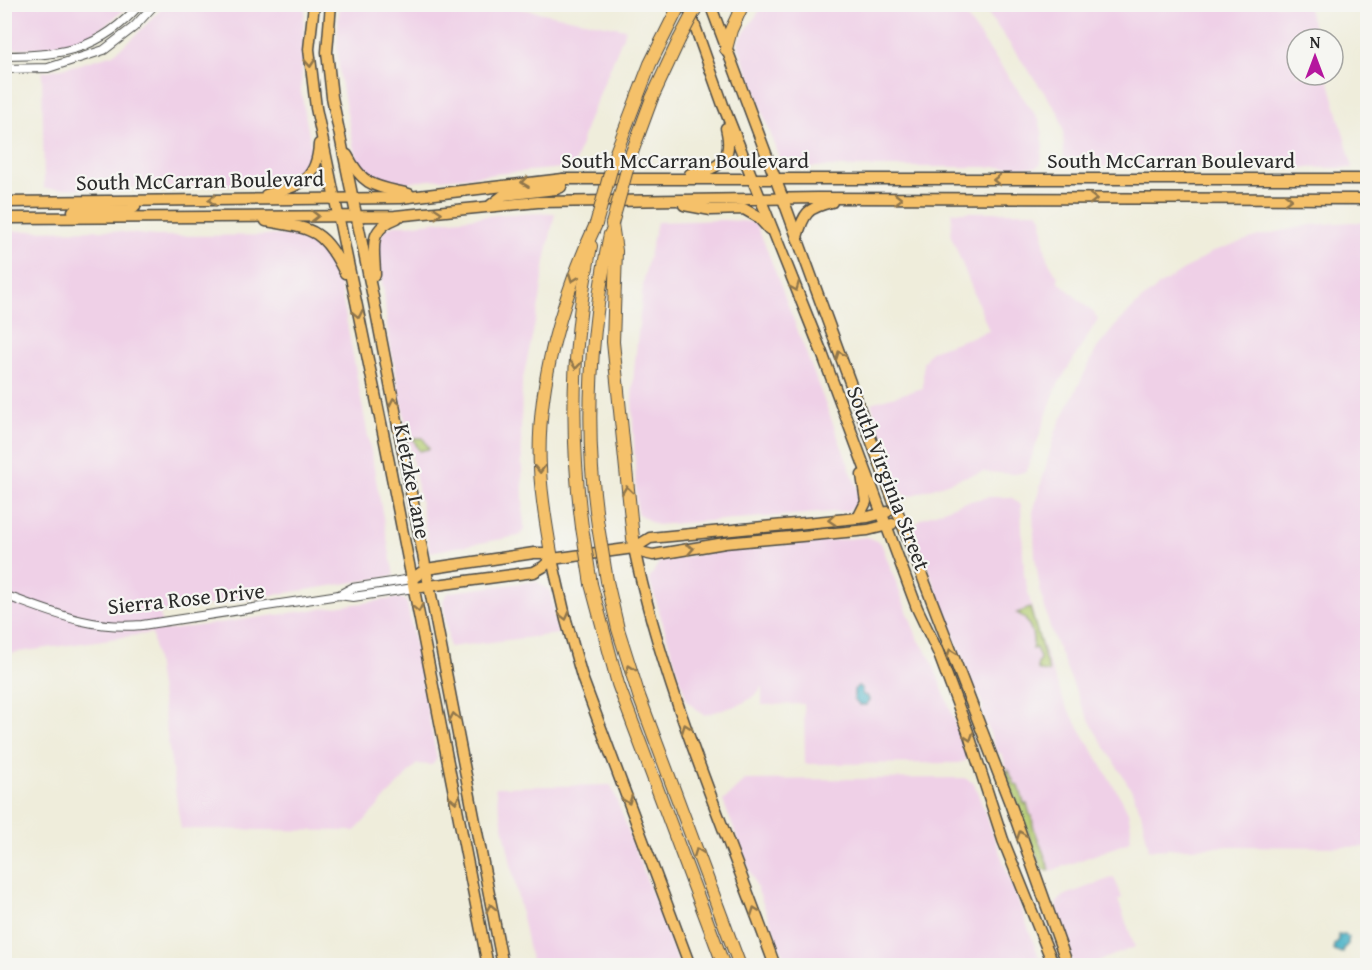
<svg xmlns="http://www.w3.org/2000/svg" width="1372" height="970" font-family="'Gentium Book Plus',serif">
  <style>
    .built { fill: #efd0e7 }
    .green { fill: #b3cc71; stroke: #6f7c4e; stroke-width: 1.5 }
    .water { fill: #48b2c7; stroke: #3a6e79; stroke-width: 1.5 }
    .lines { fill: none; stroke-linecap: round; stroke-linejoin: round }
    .minor-casing { stroke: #484845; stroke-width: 10 }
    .major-casing { stroke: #484845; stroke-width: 13 }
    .highway-casing { stroke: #484845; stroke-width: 14 }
    .minor { stroke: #fff; stroke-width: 8 }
    .major { stroke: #f5c16b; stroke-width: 10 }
    .highway { stroke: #f5c16b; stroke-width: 12 }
    .highway-bridge-casing { stroke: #484845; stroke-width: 14; stroke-linecap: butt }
    .highway-bridge { stroke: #f5c16b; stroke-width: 12 }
    .oneway { stroke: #90764b }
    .labels { text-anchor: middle; stroke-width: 4.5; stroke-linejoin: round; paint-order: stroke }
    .street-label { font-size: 22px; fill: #2b2b2b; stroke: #f6f6f2 }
  </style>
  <rect width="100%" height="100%" fill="#f6f6f2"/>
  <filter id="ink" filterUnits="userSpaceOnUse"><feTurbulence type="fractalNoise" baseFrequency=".0167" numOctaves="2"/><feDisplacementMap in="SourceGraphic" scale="12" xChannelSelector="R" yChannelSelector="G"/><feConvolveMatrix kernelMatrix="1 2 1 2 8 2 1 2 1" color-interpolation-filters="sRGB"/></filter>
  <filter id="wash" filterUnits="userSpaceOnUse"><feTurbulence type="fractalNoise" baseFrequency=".008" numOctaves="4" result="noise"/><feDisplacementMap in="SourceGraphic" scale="24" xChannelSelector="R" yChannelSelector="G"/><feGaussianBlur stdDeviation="1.35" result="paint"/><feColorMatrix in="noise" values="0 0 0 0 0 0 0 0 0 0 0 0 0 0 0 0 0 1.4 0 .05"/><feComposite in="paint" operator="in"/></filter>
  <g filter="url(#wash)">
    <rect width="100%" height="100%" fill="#efeddb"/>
    <g class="built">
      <path d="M764 4 958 5 1039 120 1042 131 1043 145 1041 164 1036 167H789L779 157 739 48 738 42Z"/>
      <path d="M4 5 5 4 130 5 106 25 89 36 72 42 42 48 5 49Z"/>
      <path d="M165 5H306L304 19 301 91 312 152V162L306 173 295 182 280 185 44 189 42 72 77 65 113 54 132 39Z"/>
      <path d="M339 5H501L626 29 587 124 574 167 386 184 373 181 365 175 356 160 340 77 337 48Z"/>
      <path d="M982 5H1307L1317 39H1297V75H1327L1353 168 1068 166 1064 159 1063 130 1058 112Z"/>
      <path d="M952 212H1038L1042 217 1044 242 1047 259 1058 277V281L1094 313 1098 319 1056 388 1027 471 1016 474 983 472 964 477 910 496 904 495 900 490 871 403 923 388V363L931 351 989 331 951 236Z"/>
      <path d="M555 213 545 261 540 300 522 383 521 430 524 530 519 536 430 552 387 327 384 292 376 252 378 241 385 229 394 225H406L506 214Z"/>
      <path d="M723 220 755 222 766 247 860 495 857 505 847 511 656 525 637 513 632 399 634 371 644 277 657 222Z"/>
      <path d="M1352 222 1368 223 1367 847 1233 846 1149 850 1141 812 1131 789 1095 731 1081 704 1051 631 1040 589 1035 557 1033 512 1056 430 1097 348 1116 325 1140 301 1160 285 1214 251 1258 236 1310 225Z"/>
      <path d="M105 230 155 236 302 235 311 238 319 244 336 264 394 576 160 613 162 631 398 598 404 599 407 603 437 759 432 765 417 764 355 831 181 829 152 633 5 654 4 231Z"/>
      <path d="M988 497H1011L1021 505 1024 574 1037 631 1064 702 1122 800 1128 812 1131 827 1130 839 1127 843 1048 872 1041 867 1021 816 1005 773 1007 769 1002 754 997 752 982 712 983 707 978 692 974 690 914 531V527L920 519 961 503Z"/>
      <path d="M867 537 881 543 917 637 931 659 967 753 965 761 958 763 805 764 804 704 762 705V686L759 692 752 698 739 705 704 715 687 701 649 579 660 561 720 551Z"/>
      <path d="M536 581 550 591 558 634 449 647 443 600 446 595 450 592Z"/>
      <path d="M964 778 974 783 1042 965H787L723 801 745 780Z"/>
      <path d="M611 785 679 965H532L495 787Z"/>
      <path d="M1114 877 1122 898 1118 900 1135 947 1088 965H1073L1061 929 1056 904 1063 896Z"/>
    </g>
    <g class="green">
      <path d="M413 438H423L429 449 419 451Z"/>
      <path d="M1030 608 1049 672 1039 671 1037 667 1040 658 1036 648 1032 649C1036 637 1029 618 1017 613Z"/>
      <path d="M1008 769 1015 785 1019 786 1024 804H1027L1030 815 1032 817 1033 826 1050 870 1048 871 1041 867 1006 774Z"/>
    </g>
    <g class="water">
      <path d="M858 686 862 688V694L868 697 869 700 866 705H860L854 699V690Z"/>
      <path d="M1344 934 1348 937V944L1344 948 1343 953 1337 952 1333 950 1334 945 1339 940 1338 935Z"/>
    </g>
  </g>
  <g filter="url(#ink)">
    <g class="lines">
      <g class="minor-casing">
        <g id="minor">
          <path d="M4 56C61 56 101 50 140 4"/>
          <path d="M4 69 48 68 104 50 134 27 155 4"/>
          <path d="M4 595C52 612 91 630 142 625L339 595 353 597 414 588"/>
          <path d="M339 595 352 588 412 579"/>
        </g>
      </g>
      <g class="major-casing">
        <g id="major">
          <path d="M314 4 309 49 316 108 385 442 488 966"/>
          <path d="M331 4 327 52 332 97 374 302 503 966"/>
          <path d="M687 4 723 105 822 353 917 608 938 652 968 732 1003 840 1054 966"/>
          <path d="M710 4 783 199 896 508 1011 806 1068 966"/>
          <path d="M347 155C364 188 376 186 409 194"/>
          <path d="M690 174C720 169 734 160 726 128"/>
          <path d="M266 195C298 186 317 182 319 144"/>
          <path d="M4 202 401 198 563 179H1368"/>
          <path d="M491 205 504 195 556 189 561 187 563 179"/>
          <path d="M684 205 711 210 744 209 758 217 769 229"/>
          <path d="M73 211 130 210 135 207V201"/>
          <path d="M4 218 395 216 538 202 817 198 1368 199"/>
          <path d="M266 221C313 229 323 228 345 273"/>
          <path d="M797 237C804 213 807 208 832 202"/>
          <path d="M375 275C375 249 366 230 397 218"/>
          <path d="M858 518 866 502 862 475"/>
          <path d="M634 548C664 692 725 827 775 966"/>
          <path d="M634 548 644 553 653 555 725 543 868 530 892 524"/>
          <path d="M552 559 566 620 583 680 690 966"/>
          <path d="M412 579 426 569 534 553H544L552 559"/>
          <path d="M414 588 534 572 543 567 552 559 634 548 650 538 868 517 887 512"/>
        </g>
      </g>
      <g class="highway-casing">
        <g id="highway">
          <path d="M726 49 731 30 743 4"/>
          <path d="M615 155 650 64 680 4"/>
          <path d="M631 155 652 98 679 40"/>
          <path d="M612 224 616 251 613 342 634 548"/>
          <path d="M598 526C584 429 590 330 610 234"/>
          <path d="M582 527C570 434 572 338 591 246"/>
          <path d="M552 559C547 529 541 499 540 468 536 387 562 297 596 224"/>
          <path d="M607 581 618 629 639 696 740 966"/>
          <path d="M591 584 618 684 724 966"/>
        </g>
      </g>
      <use href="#minor" class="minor"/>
      <use href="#major" class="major"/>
      <use href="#highway" class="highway"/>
      <g class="highway-bridge-casing">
        <g id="highway-bridge">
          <path d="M679 40 698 4"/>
          <path d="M596 224 615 155"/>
          <path d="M612 224 631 155"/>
          <path d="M598 526 607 581"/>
          <path d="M582 527 591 584"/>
        </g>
      </g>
      <use href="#highway-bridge" class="highway-bridge"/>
    </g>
    <defs><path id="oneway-chevron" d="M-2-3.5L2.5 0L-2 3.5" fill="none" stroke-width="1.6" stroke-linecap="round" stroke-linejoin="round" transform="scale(1.5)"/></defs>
    <g class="oneway">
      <use href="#oneway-chevron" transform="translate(310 63) rotate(86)"/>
      <use href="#oneway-chevron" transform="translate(997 180) rotate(180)"/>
      <use href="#oneway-chevron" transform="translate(525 182) rotate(173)"/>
      <use href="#oneway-chevron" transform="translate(898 199)"/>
      <use href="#oneway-chevron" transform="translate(1093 199)"/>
      <use href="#oneway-chevron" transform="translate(1288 199)"/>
      <use href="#oneway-chevron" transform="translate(212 200) rotate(179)"/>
      <use href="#oneway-chevron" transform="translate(438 213) rotate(-5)"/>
      <use href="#oneway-chevron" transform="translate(315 216) rotate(-1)"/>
      <use href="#oneway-chevron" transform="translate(573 278) rotate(110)"/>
      <use href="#oneway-chevron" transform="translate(795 287) rotate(68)"/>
      <use href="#oneway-chevron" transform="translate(358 314) rotate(78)"/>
      <use href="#oneway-chevron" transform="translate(840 355) rotate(-110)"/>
      <use href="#oneway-chevron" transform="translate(576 365) rotate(94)"/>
      <use href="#oneway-chevron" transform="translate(394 402) rotate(-101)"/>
      <use href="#oneway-chevron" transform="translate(540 469) rotate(88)"/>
      <use href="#oneway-chevron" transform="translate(627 490) rotate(-98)"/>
      <use href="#oneway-chevron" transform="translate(832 520) rotate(175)"/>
      <use href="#oneway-chevron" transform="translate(690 549) rotate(-10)"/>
      <use href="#oneway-chevron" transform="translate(418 608) rotate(79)"/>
      <use href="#oneway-chevron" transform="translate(565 616) rotate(76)"/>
      <use href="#oneway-chevron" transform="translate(951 653) rotate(-111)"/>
      <use href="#oneway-chevron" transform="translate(630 669) rotate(-109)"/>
      <use href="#oneway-chevron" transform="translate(454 717) rotate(-101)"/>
      <use href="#oneway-chevron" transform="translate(686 728) rotate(-110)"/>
      <use href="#oneway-chevron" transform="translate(969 737) rotate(72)"/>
      <use href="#oneway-chevron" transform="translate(455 799) rotate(79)"/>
      <use href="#oneway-chevron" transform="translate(628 800) rotate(70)"/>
      <use href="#oneway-chevron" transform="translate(1021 835) rotate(-110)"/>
      <use href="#oneway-chevron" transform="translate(698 852) rotate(-111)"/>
      <use href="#oneway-chevron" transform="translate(491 908) rotate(-101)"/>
      <use href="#oneway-chevron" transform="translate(755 911) rotate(-110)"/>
    </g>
  </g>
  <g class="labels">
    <g class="street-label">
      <text x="685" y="168">South McCarran Boulevard</text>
      <text x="1171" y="168">South McCarran Boulevard</text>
      <text transform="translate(200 180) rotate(-1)" y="8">South McCarran Boulevard</text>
      <text transform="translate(889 478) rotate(69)" y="8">South Virginia Street</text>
      <text transform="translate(413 481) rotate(79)" y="8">Kietzke Lane</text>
      <text transform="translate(186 598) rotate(-6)" y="8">Sierra Rose Drive</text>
    </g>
  </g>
  <rect width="1372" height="970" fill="none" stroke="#f6f6f2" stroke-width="24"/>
  <g transform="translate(1315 57)"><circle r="28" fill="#f6f6f2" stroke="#a5a5a2" stroke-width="1.5"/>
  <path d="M0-4.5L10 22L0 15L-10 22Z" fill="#b5179e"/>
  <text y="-9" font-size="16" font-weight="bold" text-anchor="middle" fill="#2b2b2b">N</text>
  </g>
</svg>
